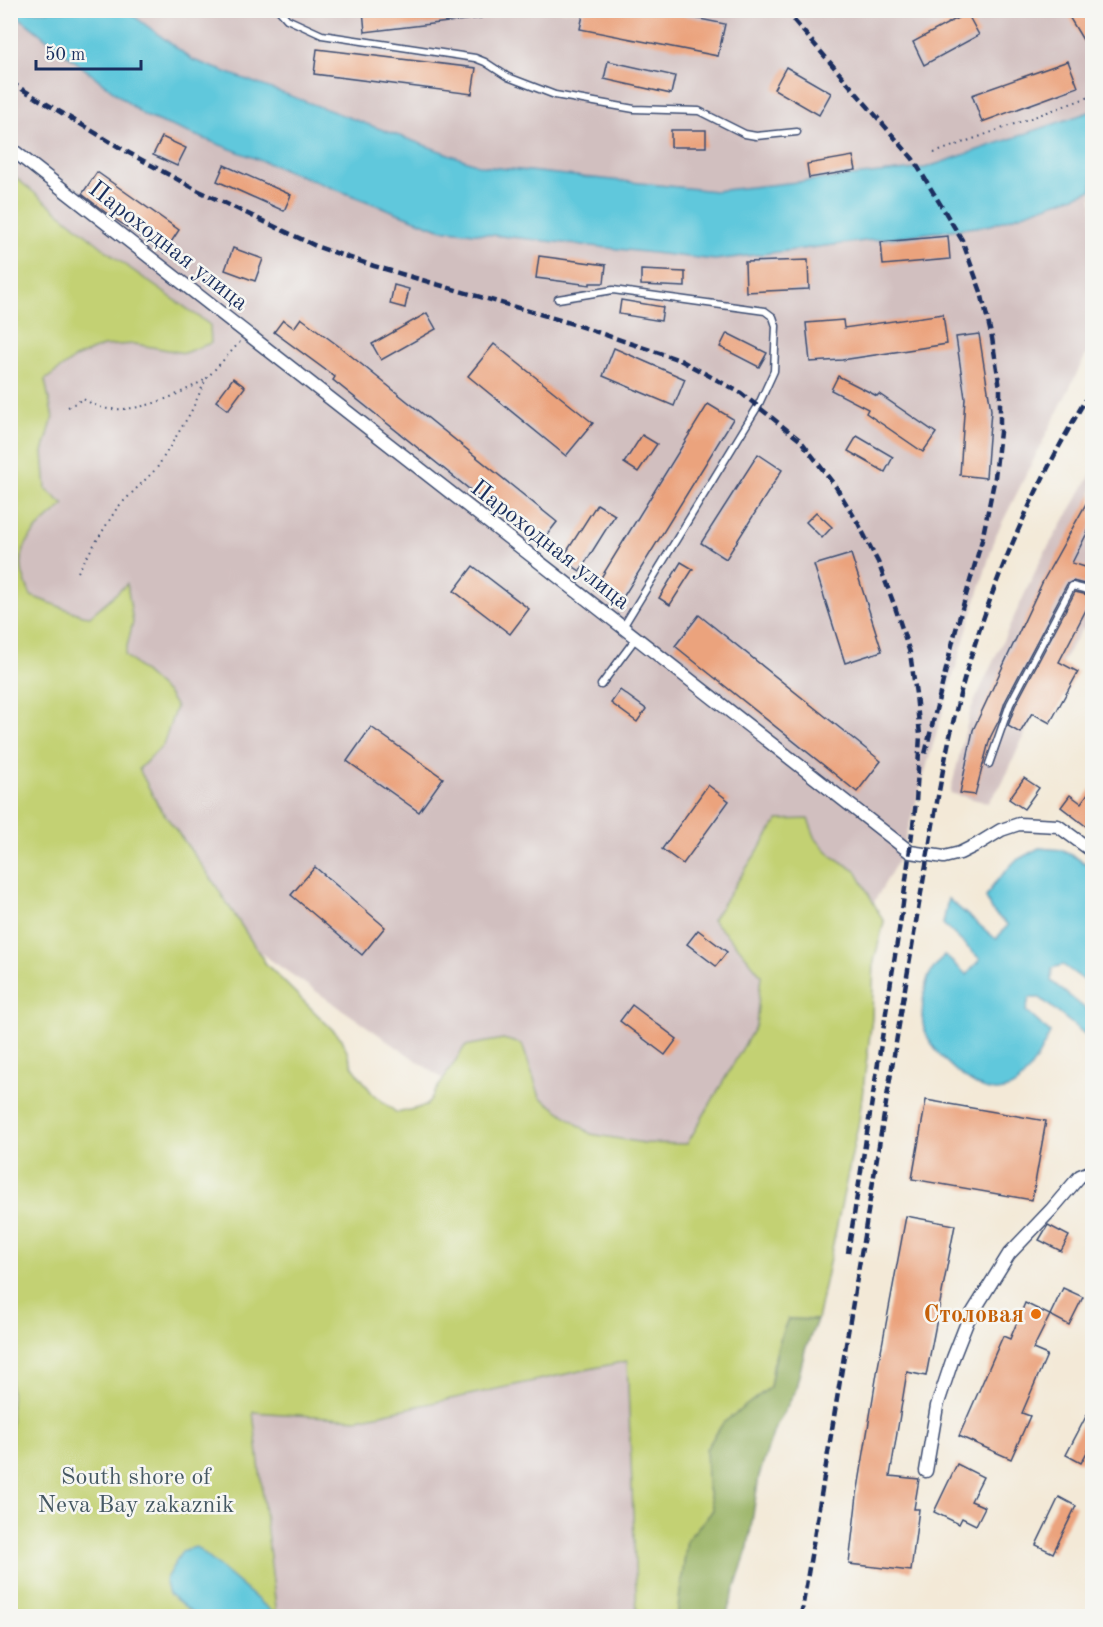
<svg xmlns="http://www.w3.org/2000/svg" width="1103" height="1627" font-family="'Old Standard TT',serif">
  <style>
    .industrial { fill: #d1bfbf }
    .green { fill: #c3d173; stroke: #6f8068; stroke-width: 1.5 }
    .forest { fill: #9ab365; stroke: #5a7162; stroke-width: 1.5 }
    .water { fill: #60c8dc; stroke: #3e7c9d; stroke-width: 1.5 }
    .building { fill: #eba37d }
    .lines { fill: none; stroke-linecap: round; stroke-linejoin: round }
    .lane-casing { stroke: #3b4b70; stroke-width: 9 }
    .street-casing { stroke: #3b4b70; stroke-width: 15 }
    .path { stroke: #3b4b70; stroke-width: 2; stroke-dasharray: 1.5 4.5; stroke-linecap: butt }
    .lane { stroke: #fff; stroke-width: 6 }
    .street { stroke: #fff; stroke-width: 12 }
    .rail { stroke: #1b2f5e; stroke-width: 4.5; stroke-dasharray: 9 4.5; stroke-linecap: butt }
    .food-dot { fill: #e8710a; stroke: #f6f6f2; stroke-width: 2 }
    .labels { text-anchor: middle; stroke-width: 5; stroke-linejoin: round; paint-order: stroke }
    .street-label { font-size: 24px; fill: #1b2f5e; stroke: #f6f6f2 }
    .food-label { font-size: 24px; font-weight: bold; fill: #c56008; stroke: #f6f6f2; text-anchor: end }
    .park-label { font-size: 24px; fill: #455863; stroke: #f6f6f2 }
  </style>
  <rect width="100%" height="100%" fill="#f6f6f2"/>
  <filter id="ink" filterUnits="userSpaceOnUse"><feTurbulence type="fractalNoise" baseFrequency=".0167" numOctaves="2"/><feDisplacementMap in="SourceGraphic" scale="12" xChannelSelector="R" yChannelSelector="G"/><feConvolveMatrix kernelMatrix="1 2 1 2 8 2 1 2 1" color-interpolation-filters="sRGB"/></filter>
  <filter id="wash" filterUnits="userSpaceOnUse"><feTurbulence type="fractalNoise" baseFrequency=".008" numOctaves="4" result="noise"/><feDisplacementMap in="SourceGraphic" scale="24" xChannelSelector="R" yChannelSelector="G"/><feGaussianBlur stdDeviation="1.35" result="paint"/><feColorMatrix in="noise" values="0 0 0 0 0 0 0 0 0 0 0 0 0 0 0 0 0 1.4 0 .05"/><feComposite in="paint" operator="in"/></filter>
  <g filter="url(#wash)">
    <rect width="100%" height="100%" fill="#f3e9d7"/>
    <g class="industrial">
      <path d="M11 11 145 116 439 229 991 225 1092 190V343L996 535 954 673 900 857 678 1241 11 781Z"/>
      <path d="M127 11H1092V111L925 168 716 191 481 166 193 60Z"/>
      <path d="M1092 473V634L1082 628 1062 663 1032 718 1003 782 988 803 950 793 971 709 1042 557Z"/>
      <path d="M627 1361 638 1611 637 1616H172L238 1410 358 1419Z"/>
    </g>
    <path class="green" d="M11 174 117 259 210 325 211 343 184 353 135 344 103 346 75 358 45 380 53 418 43 452 46 489 64 505C44 522 18 540 22 569 23 578 28 588 31 596L82 615 90 616 127 584 133 622 125 655 168 694 176 707 163 745 139 769 158 805 211 878 266 964 342 1039 353 1067 372 1093 397 1113 426 1106 465 1046 503 1039 522 1044 540 1097 591 1134 644 1143 687 1144 756 1025 761 975 740 949 712 920 778 820 808 819 816 839 832 856 856 871 884 922 874 961 872 1018 859 1121 817 1320 788 1319 781 1335 774 1361 770 1387 707 1484 713 1510 687 1540 677 1616H637L627 1361 358 1419 253 1412 277 1616H11Z"/>
    <path class="forest" d="M788 1319 817 1320 805 1350 795 1392 774 1430 759 1476 748 1547 726 1616H677L687 1540 713 1510 707 1484 706 1449 723 1423 770 1387C774 1363 778 1341 788 1319Z"/>
    <g class="water">
      <path d="M11 11H127L193 60 481 166 715 191 925 168 1092 111V190L991 225 715 260 439 229 145 116Z"/>
      <path d="M1039 848 1063 850 1092 867V979L1085 981 1063 965 1052 968 1051 981 1092 1014V1040L1040 998H1029L1026 1011 1050 1033C1043 1048 1027 1081 1010 1088 1007 1089 1001 1091 997 1091 972 1092 925 1048 923 1023 921 1011 924 984 930 974 934 967 940 961 944 955L967 975 980 959 943 924 948 899 996 939 1008 925 991 910 986 897 993 885 1015 861Z"/>
      <path d="M196 1547 277 1616H197L169 1594 165 1580 182 1551Z"/>
    </g>
    <g id="blocks">
      <g class="building">
        <path d="M363 10H480L481 18 365 32Z"/>
        <path d="M584 10H655L725 24 718 56 580 29Z"/>
        <path d="M1065 10H1092V55Z"/>
        <path d="M967 13 979 35 924 65 913 42Z"/>
        <path d="M317 49 476 68 472 94 314 74Z"/>
        <path d="M608 61 675 76 671 94 604 79Z"/>
        <path d="M1068 61 1078 87 982 122 972 95Z"/>
        <path d="M786 67 831 93 819 115 774 89Z"/>
        <rect x="671" y="130" width="35" height="17"/>
        <path d="M162 137 186 148 177 166 153 155Z"/>
        <path d="M853 156 856 170 809 178 807 164Z"/>
        <path d="M224 165 291 195 284 211 217 181Z"/>
        <path d="M97 172 179 230 164 253 105 212 82 194Z"/>
        <path d="M948 236 950 259 883 265 881 242Z"/>
        <path d="M233 248 263 259 255 281 225 270Z"/>
        <path d="M539 256 606 265 604 283H590V285L536 278Z"/>
        <path d="M808 260 809 289 746 292 745 262Z"/>
        <path d="M641 270 685 272V287L641 285Z"/>
        <path d="M394 285 409 289 405 308 390 304Z"/>
        <path d="M621 300 663 307 661 321 619 314Z"/>
        <path d="M427 313 436 329 381 360 372 344Z"/>
        <path d="M943 314 947 344 842 360 810 362 806 323 843 320 844 328Z"/>
        <path d="M301 318 340 347 557 522 539 545 333 380 335 377 274 332 283 320 294 328Z"/>
        <path d="M727 333 767 353 759 367 720 347Z"/>
        <path d="M979 334 991 410 986 478 960 475 965 398 956 337Z"/>
        <path d="M494 344 593 423 566 456 468 376Z"/>
        <path d="M614 348 685 379 674 406 603 376Z"/>
        <path d="M838 376 877 396 879 394 936 433 923 452 866 413 868 409 831 390Z"/>
        <path d="M233 378 245 387 228 410 216 401Z"/>
        <path d="M708 404 733 419 619 604 594 589Z"/>
        <path d="M642 435 657 444 638 472 624 463Z"/>
        <path d="M857 436 893 457 885 472 848 451Z"/>
        <path d="M758 454 782 470 726 559 701 543Z"/>
        <path d="M1092 493V523L1072 563 1092 569V586L1073 581 1067 584 1005 702 999 720 990 738 975 795 960 793 973 730 1043 581Z"/>
        <path d="M597 504 615 515 580 571 562 559Z"/>
        <path d="M816 512 832 527 822 538 806 522Z"/>
        <path d="M851 554 882 651 845 663 814 565Z"/>
        <path d="M681 562 693 569 670 605 659 598Z"/>
        <path d="M473 566 529 609 510 634 454 591Z"/>
        <path d="M1075 592 1092 596V613L1086 610 1059 662 1078 672 1050 723 1032 713 1020 733 1008 726 1015 706Z"/>
        <path d="M699 615 881 761 857 792 675 646Z"/>
        <path d="M620 690 646 709 637 722 611 703Z"/>
        <path d="M371 727 443 778 419 812 347 761Z"/>
        <path d="M1024 778 1039 788 1024 809 1009 799Z"/>
        <path d="M708 785 729 801 683 864 662 849Z"/>
        <path d="M1092 788V820L1087 827 1061 807 1070 795 1081 803Z"/>
        <path d="M315 867 385 927 362 955 291 895Z"/>
        <path d="M698 930 727 952 716 966 687 944Z"/>
        <path d="M632 1005 677 1039 665 1055 620 1021Z"/>
        <path d="M926 1100 1046 1121 1032 1200 912 1179Z"/>
        <path d="M906 1216 955 1225 926 1376 907 1372 890 1476 919 1479 914 1509H919L911 1571 849 1564 857 1495 878 1367Z"/>
        <path d="M1048 1225 1069 1236 1061 1251 1039 1240Z"/>
        <path d="M1063 1288 1083 1297 1069 1325 1050 1315Z"/>
        <path d="M1025 1303 1050 1315 1033 1349 1047 1355 1022 1413 1030 1416 1011 1459 959 1436 1003 1336 1010 1339Z"/>
        <path d="M1092 1405V1443L1081 1463 1066 1455Z"/>
        <path d="M957 1464 983 1477 971 1501 985 1507 976 1525 962 1518 959 1524 934 1512Z"/>
        <path d="M1059 1497 1076 1506 1053 1553 1036 1545Z"/>
      </g>
    </g>
  </g>
  <g filter="url(#ink)">
    <use href="#blocks" fill-opacity="0" stroke="#3b4b70" stroke-width="1.5"/>
    <g class="lines">
      <g class="lane-casing">
        <g id="lane">
          <path d="M279 10 287 19 322 35 475 58 485 62 508 77 555 95 634 109 699 111 745 134 756 136 797 132"/>
          <path d="M558 299 613 290 765 311 773 317 776 326 774 371 758 406 623 627"/>
          <path d="M601 685 636 638"/>
          <path d="M989 764 1010 704 1072 586 1092 591"/>
        </g>
      </g>
      <g class="street-casing">
        <g id="street">
          <path d="M10 148 910 852 944 857 960 853 978 844 1001 830 1019 824 1058 826 1092 851"/>
          <path d="M926 1471 937 1406 953 1358 968 1320 1009 1254 1051 1210 1080 1176 1092 1171"/>
        </g>
      </g>
      <g class="path">
        <path d="M934 153 1092 96"/>
        <path d="M68 407 83 399C91 403 101 409 110 409 145 411 176 396 206 379"/>
        <path d="M78 572 89 553 117 508 157 468 191 412 206 379 240 342"/>
      </g>
      <use href="#lane" class="lane"/>
      <use href="#street" class="street"/>
      <g class="rail">
        <path d="M785 10 913 159 962 240 981 292 992 338 1000 388V432L995 477 982 540 955 633 925 754"/>
        <path d="M10 82 129 153 197 190 318 247 374 266 570 323 680 360 741 393 801 441 836 487 858 523 878 562 895 607 910 653 916 694 920 735 916 802 902 911 848 1253"/>
        <path d="M801 1616 919 904C934 823 945 741 969 663 998 566 1040 475 1092 389"/>
      </g>
    </g>
  </g>
  <circle class="food-dot" cx="1036" cy="1314" r="6"/>
  <g class="labels">
    <g class="street-label">
      <text transform="translate(169 245) rotate(38)" y="8">Пароходная улица</text>
      <text transform="translate(551 544) rotate(38)" y="8">Пароходная улица</text>
    </g>
    <g class="food-label">
      <text x="1024" y="1322">Столовая</text>
    </g>
    <g class="park-label">
      <text x="136" y="1484">South shore of<tspan x="136" dy="28">Neva Bay zakaznik</tspan></text>
    </g>
  </g>
  <rect width="1103" height="1627" fill="none" stroke="#f6f6f2" stroke-width="36"/>
  <path d="M36 60v9h105v-9" fill="none" stroke="#1b2f5e" stroke-width="3"/>
  <text x="45" y="60" font-size="18" fill="#1b2f5e" stroke="#f6f6f2" stroke-width="4.5" paint-order="stroke">50 m</text>
</svg>
